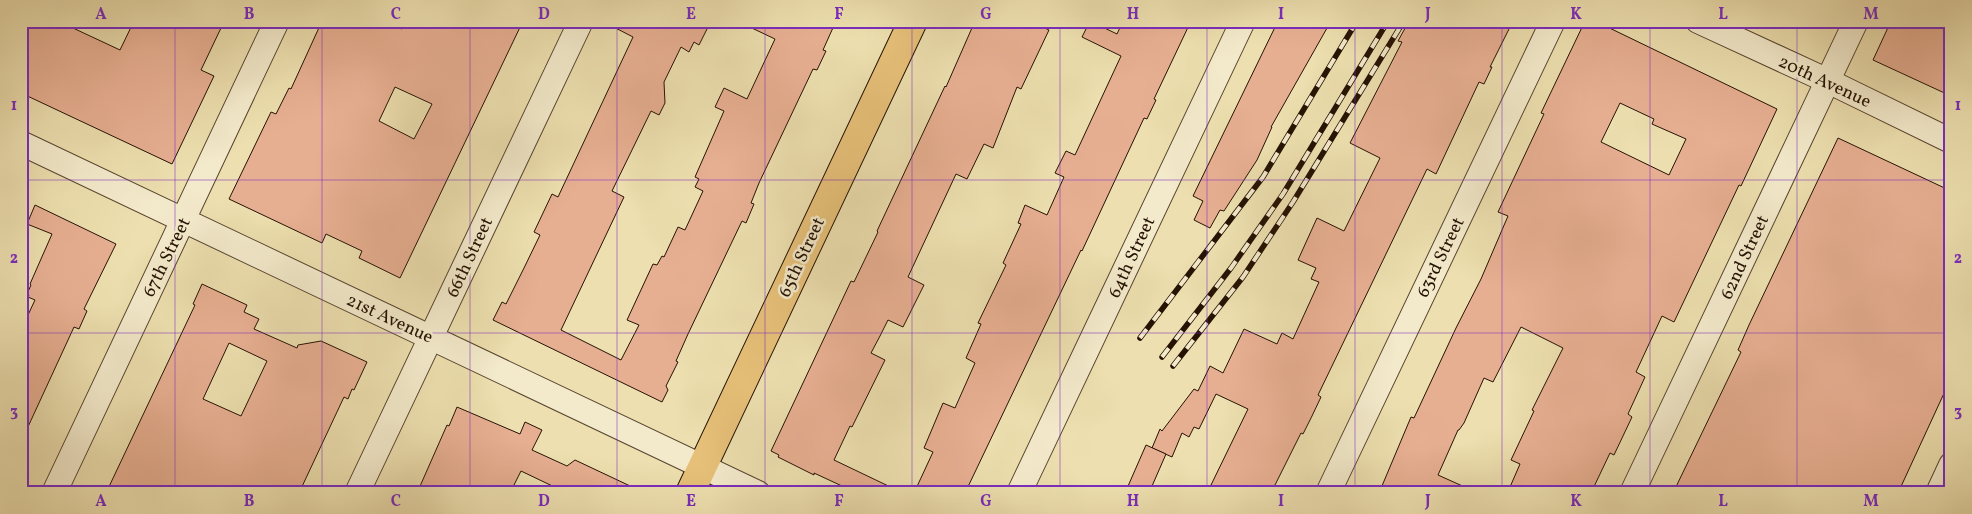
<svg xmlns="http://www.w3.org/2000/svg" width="1972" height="514" font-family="Vollkorn,serif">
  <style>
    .building { fill: #e7af92; stroke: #251203; fill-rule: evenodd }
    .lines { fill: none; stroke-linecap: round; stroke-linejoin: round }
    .minor-casing { stroke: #57452e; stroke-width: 26 }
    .major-casing { stroke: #251203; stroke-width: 30 }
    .minor { stroke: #f3eacb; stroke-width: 24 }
    .major { stroke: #e6c078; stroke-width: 28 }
    .rail-casing { stroke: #251203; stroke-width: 5.5 }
    .rail { stroke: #f3eacb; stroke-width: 4; stroke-dasharray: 11; stroke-linecap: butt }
    .grid { fill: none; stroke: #7b2cbf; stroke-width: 1; stroke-opacity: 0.55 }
    .labels { text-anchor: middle; stroke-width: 5; stroke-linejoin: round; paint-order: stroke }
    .street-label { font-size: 18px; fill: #251203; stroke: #f3eacb }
    .neatline { fill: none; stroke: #7b2cbf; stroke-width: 2 }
    .grid-label { font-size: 16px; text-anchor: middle; font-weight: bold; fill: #7b2cbf }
  </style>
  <rect width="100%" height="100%" fill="#eddfaf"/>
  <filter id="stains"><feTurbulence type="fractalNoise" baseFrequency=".004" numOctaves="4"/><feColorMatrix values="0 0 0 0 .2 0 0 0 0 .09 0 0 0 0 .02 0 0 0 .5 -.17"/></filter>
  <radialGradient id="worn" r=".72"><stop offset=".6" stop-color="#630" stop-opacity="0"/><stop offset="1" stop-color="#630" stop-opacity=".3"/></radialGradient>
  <g class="building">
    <path d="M21 21H58L120 50 134 21H207L221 28 201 70 214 76 172 164 21 93Z"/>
    <path d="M322 21H385L402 29 406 21H523L400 278 359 258 362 251 326 234 322 243 229 199 271 112 276 114 289 88 291 89ZM395 87 432 104 414 139 379 121Z"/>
    <path d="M602 21H711L699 45 694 42 689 52 681 47 664 82 665 103 659 115 651 111 612 191 624 197 561 330 621 360 639 325 627 320 653 264 657 265 662 256 664 257 678 227 685 230 703 191 695 187 699 179 695 177 724 111 715 107 724 88 747 99 775 39 737 21H836L823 50 826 51 817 70 813 69 759 183 751 203 754 204 746 223 742 221 688 334 676 361 678 362 666 386 668 390 662 402 493 320 502 302 506 304 524 268 540 235 534 232 552 194 558 197 633 37Z"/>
    <path d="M975 21H1030L1049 30 1021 89 1017 87 993 148 984 144 967 179 956 174 908 277 924 285 903 327 888 320 880 336 871 353 885 360 852 427 850 426 834 460 903 493H857L814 473V475L778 457 779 455 771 451 851 281 854 282 878 232 877 231 945 86 946 87Z"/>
    <path d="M1090 21 1117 34 1123 21H1191L1154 99 1156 100 1147 119 1144 118 1082 251 1081 250 965 493H914L933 452 924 448 943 403 955 408 975 363 966 358 981 324 978 323 1006 265 1003 263 1021 224 1018 223 1025 205 1047 215 1064 177 1055 173 1066 151 1075 155 1121 56 1082 37Z"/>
    <path d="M1278 21H1331L1271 127H1272L1257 160 1224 211 1220 210 1210 228 1194 220 1203 201 1193 196Z"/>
    <path d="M1409 21H1513L1490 67H1492L1484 84 1479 82 1436 174 1427 169 1318 395 1321 397 1312 416 1303 434 1301 433 1271 493H1227L1211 485 1248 409 1216 394 1199 429 1194 427 1189 437 1182 433 1172 457 1152 448 1160 429 1162 431 1194 389 1198 391 1210 366 1223 373 1244 329 1277 344 1282 333 1293 339 1319 282 1311 279 1316 268 1298 260 1317 218 1344 231 1380 158 1350 143 1402 42 1398 41Z"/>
    <path d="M1585 21H1595L1777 109 1741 186 1739 185 1674 322 1662 316 1636 372 1645 377 1628 414 1632 417 1614 455 1610 453 1591 493H1521L1510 487 1520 464 1511 460 1534 411 1532 410 1563 348 1521 327 1493 382 1484 378 1464 423 1459 430H1458L1438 475 1478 493H1379L1411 417 1414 418 1456 328 1481 279 1508 216 1498 212 1544 114 1541 113ZM1620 103 1654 119 1652 124 1686 139 1669 175 1601 142Z"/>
    <path d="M1891 21H1951V96L1873 60Z"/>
    <path d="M1838 138 1951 191V391L1946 389 1898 493H1673L1741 352 1738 350 1749 325Z"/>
    <path d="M35 205 116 244 84 309 87 311 79 329 74 327 21 442V330L35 300 28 297 29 295 27 294 31 285 30 284 52 234 27 224Z"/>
    <path d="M202 284 247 305 244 312 259 319 254 329 297 348 298 345 321 341 367 362 354 390 352 389 348 399 344 397 299 493H106L195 305 193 304ZM229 343 267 361 241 416 203 399Z"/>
    <path d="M457 407 520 434 525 422 542 430 532 450 567 466 575 460 645 493H567L521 471 510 493H417L447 425 449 426Z"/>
    <path d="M1146 445 1166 454 1149 493H1125Z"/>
  </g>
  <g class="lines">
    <g class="minor-casing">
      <g id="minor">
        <path d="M1698 21 1828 81 1951 141"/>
        <path d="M21 143 758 493"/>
        <path d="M54 493 277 21"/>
        <path d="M357 493 581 21"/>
        <path d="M1019 493 1243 21"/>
        <path d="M1328 493 1553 21"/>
        <path d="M1632 493 1856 21"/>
        <path d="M1938 493 1951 465"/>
      </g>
    </g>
    <g class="major-casing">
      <path id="major" d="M690 493 913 21"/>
    </g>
    <use href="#minor" class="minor"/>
    <use href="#major" class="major"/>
    <g class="rail-casing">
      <g id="rail">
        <path d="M1140 338 1263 177 1357 21"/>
        <path d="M1162 357 1231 268 1283 194 1388 21"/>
        <path d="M1173 366 1243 277 1293 202 1402 24"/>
      </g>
    </g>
    <use href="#rail" class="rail"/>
  </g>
  <path class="grid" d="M175 21V493M322 21V493M470 21V493M617 21V493M765 21V493M912 21V493M1060 21V493M1207 21V493M1355 21V493M1502 21V493M1650 21V493M1797 21V493M21 180H1951M21 333H1951"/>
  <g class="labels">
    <g class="street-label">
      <text transform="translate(1825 81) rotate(25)" y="6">20th Avenue</text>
      <text transform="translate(166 257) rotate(-64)" y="6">67th Street</text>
      <text transform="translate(469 257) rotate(-65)" y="6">66th Street</text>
      <text transform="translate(801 257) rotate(-65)" y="6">65th Street</text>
      <text transform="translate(1131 257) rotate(-65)" y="6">64th Street</text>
      <text transform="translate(1440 257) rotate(-64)" y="6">63rd Street</text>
      <text transform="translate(1744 257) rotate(-65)" y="6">62nd Street</text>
      <text transform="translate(390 318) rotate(25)" y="6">21st Avenue</text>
    </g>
  </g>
  <rect width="1972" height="514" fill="none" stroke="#eddfaf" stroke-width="55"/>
  <rect x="28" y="28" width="1916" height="458" class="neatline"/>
  <g class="grid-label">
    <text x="101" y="19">A</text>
    <text x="249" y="19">B</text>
    <text x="396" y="19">C</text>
    <text x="544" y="19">D</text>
    <text x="691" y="19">E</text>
    <text x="839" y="19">F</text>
    <text x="986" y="19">G</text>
    <text x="1133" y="19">H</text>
    <text x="1281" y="19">I</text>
    <text x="1428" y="19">J</text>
    <text x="1576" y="19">K</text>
    <text x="1723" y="19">L</text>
    <text x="1871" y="19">M</text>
    <text x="14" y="110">1</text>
    <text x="1958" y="110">1</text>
    <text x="14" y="263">2</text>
    <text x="1958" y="263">2</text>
    <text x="14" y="416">3</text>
    <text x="1958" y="416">3</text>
    <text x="101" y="506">A</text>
    <text x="249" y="506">B</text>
    <text x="396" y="506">C</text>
    <text x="544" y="506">D</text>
    <text x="691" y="506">E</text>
    <text x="839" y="506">F</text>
    <text x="986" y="506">G</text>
    <text x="1133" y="506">H</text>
    <text x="1281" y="506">I</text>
    <text x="1428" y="506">J</text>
    <text x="1576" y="506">K</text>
    <text x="1723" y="506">L</text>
    <text x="1871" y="506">M</text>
  </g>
  <rect width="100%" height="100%" filter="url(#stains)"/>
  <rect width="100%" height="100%" fill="url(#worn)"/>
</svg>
